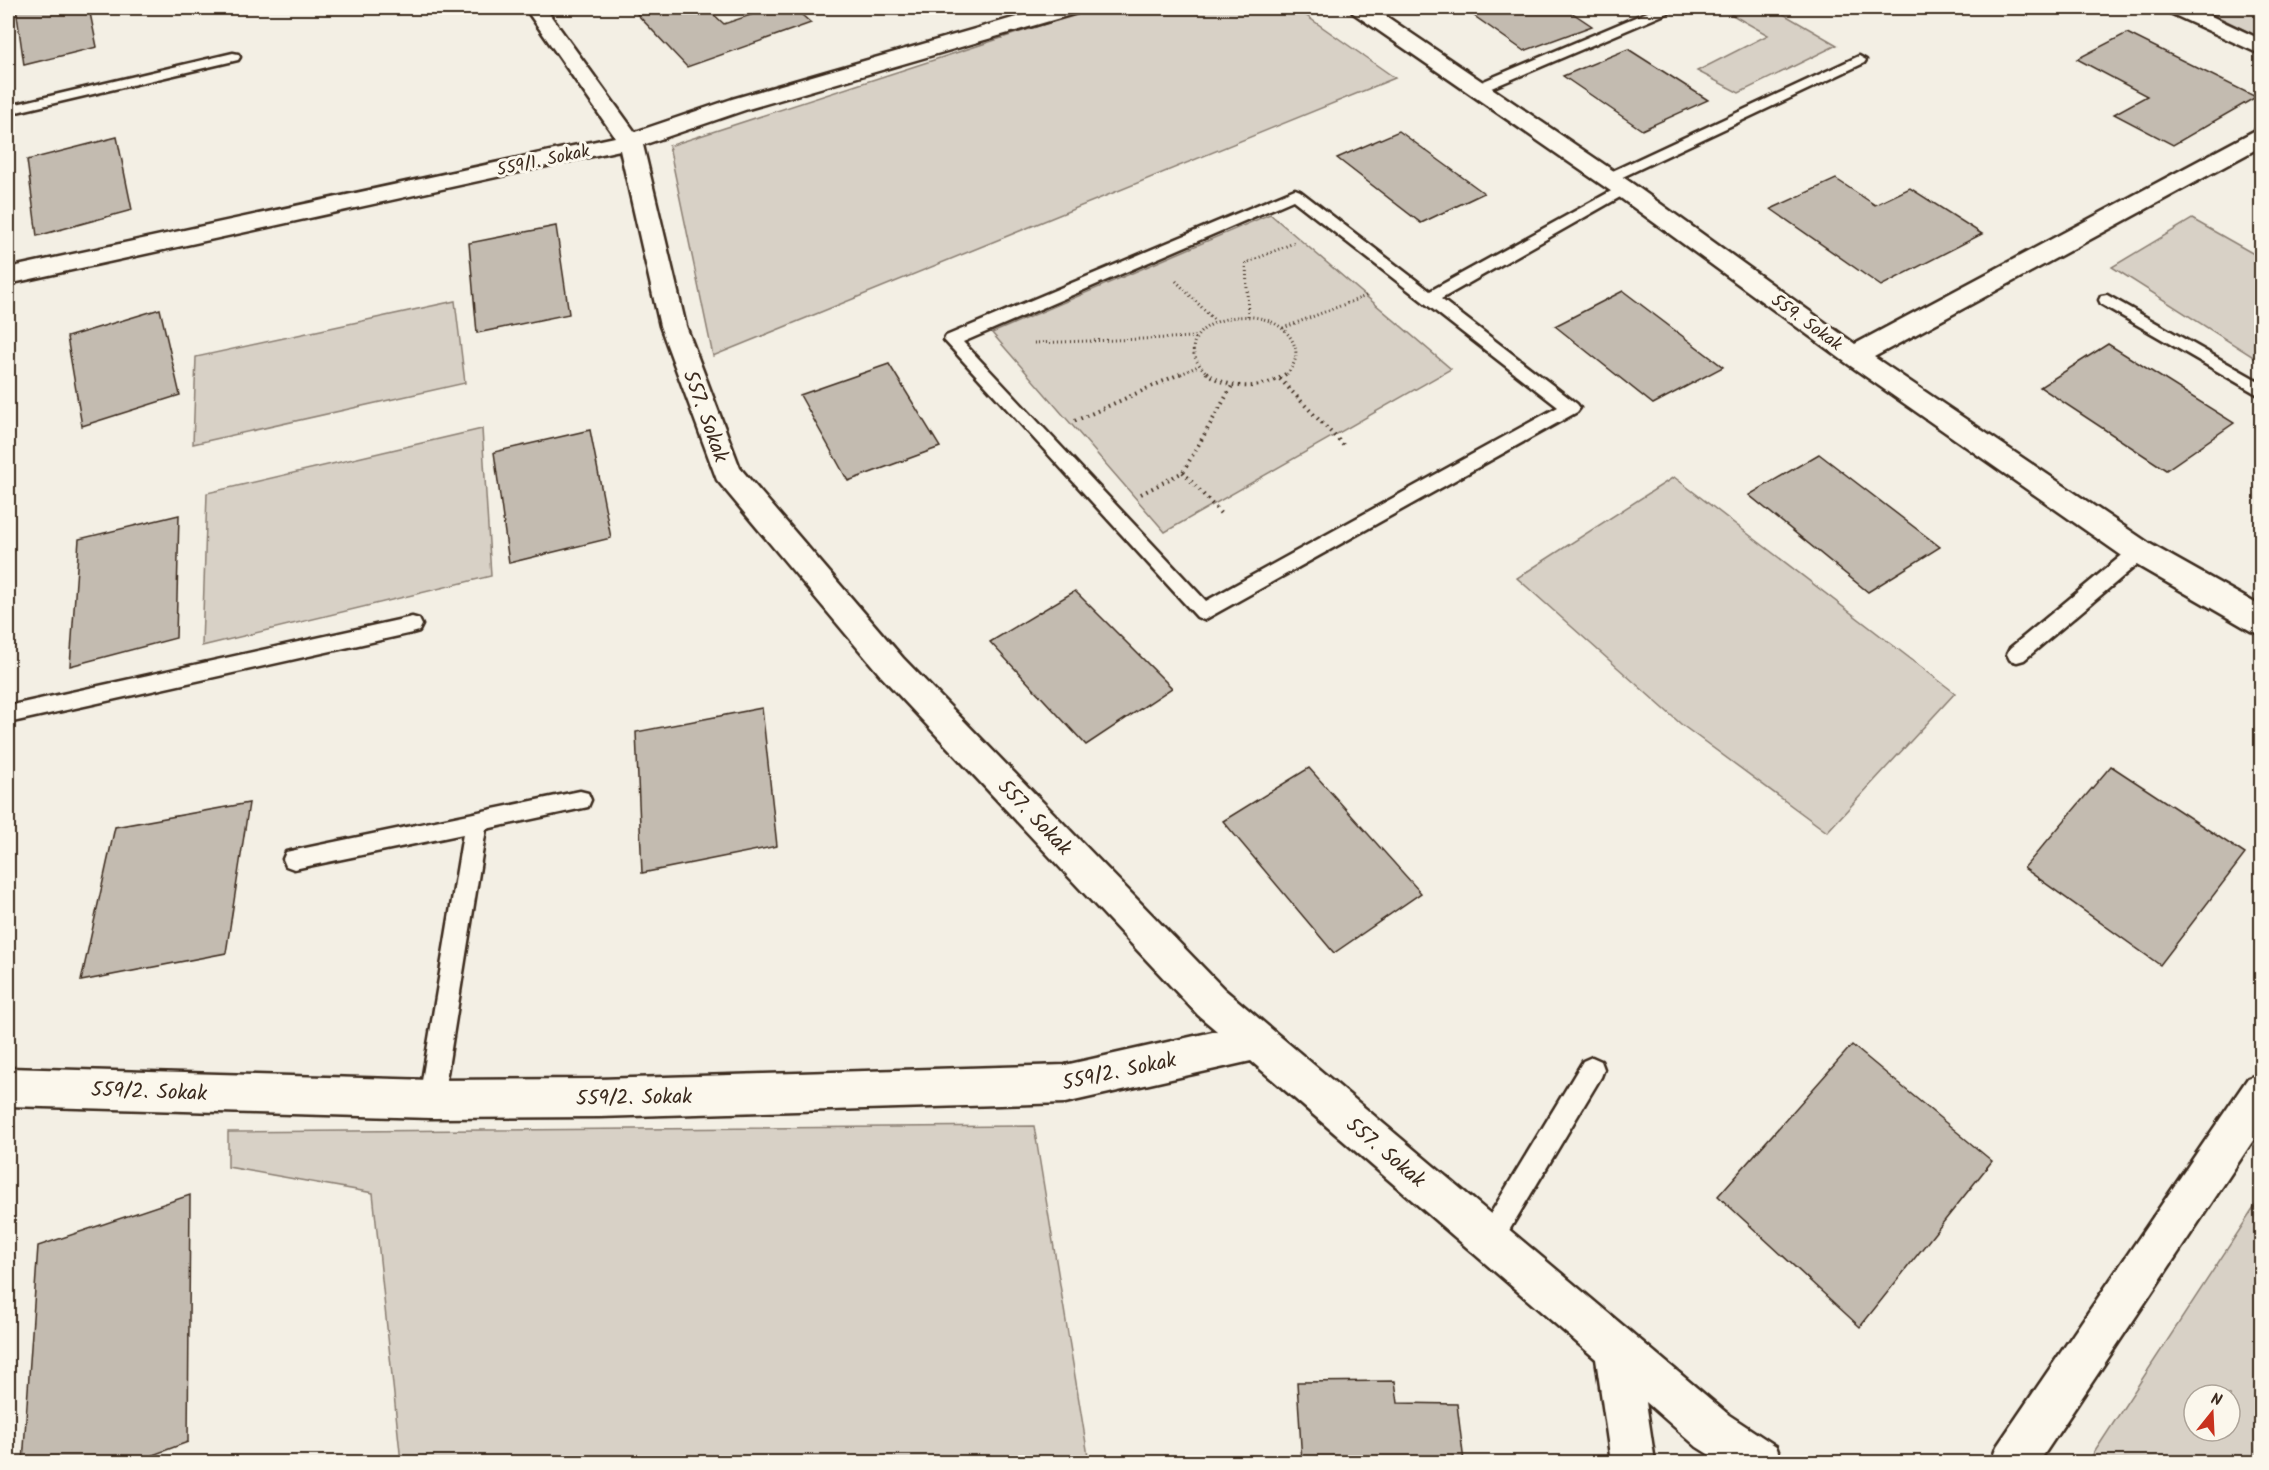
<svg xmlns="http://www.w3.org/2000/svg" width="2269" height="1470" font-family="Kalam,sans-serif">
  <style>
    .green { fill: #d8d1c6; stroke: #8a7e72; stroke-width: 1.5; fill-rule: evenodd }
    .building { fill: #c3bbb0; stroke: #3b2a1e; stroke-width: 1.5 }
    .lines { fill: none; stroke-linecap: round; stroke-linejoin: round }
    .service-casing { stroke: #3b2a1e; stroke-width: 5 }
    .minor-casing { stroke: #3b2a1e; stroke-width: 5 }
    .path-far1 { stroke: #3b2a1e; stroke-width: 3; stroke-dasharray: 1 3; stroke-linecap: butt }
    .path { stroke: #3b2a1e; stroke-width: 4; stroke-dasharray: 1.5 4.5; stroke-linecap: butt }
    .service { fill: #fbf7ec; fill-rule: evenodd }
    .minor { fill: #fbf7ec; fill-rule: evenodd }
    .labels { text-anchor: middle; stroke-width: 6; stroke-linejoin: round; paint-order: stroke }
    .far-street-label { font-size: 18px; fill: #3b2a1e; stroke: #fbf7ec }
    .street-label { font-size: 21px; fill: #3b2a1e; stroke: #fbf7ec }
  </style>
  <rect width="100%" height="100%" fill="#f3efe4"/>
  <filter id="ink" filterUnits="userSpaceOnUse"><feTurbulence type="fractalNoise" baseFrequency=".0167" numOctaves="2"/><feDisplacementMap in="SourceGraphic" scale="12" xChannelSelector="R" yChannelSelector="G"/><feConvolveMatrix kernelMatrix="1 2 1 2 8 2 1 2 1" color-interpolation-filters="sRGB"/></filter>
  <g filter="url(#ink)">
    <g class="green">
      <path d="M1094 8H1295L1395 78 713 356 669 146Z"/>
      <path d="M1720 8H1773L1837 45 1739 93 1697 71 1768 35Z"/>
      <path d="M2200 8H2261V38Z"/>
      <path d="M1270 214 1451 369 1165 532 992 333Z"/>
      <path d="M2192 219 2261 258V362L2112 267Z"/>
      <path d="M455 301 465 383 193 444 196 357Z"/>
      <path d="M482 429 491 576 202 646 207 493Z"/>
      <path d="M1674 477 1955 693 1827 832 1682 725 1517 578Z"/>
      <path d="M1034 1126 1089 1462H401L373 1193 228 1167V1132Z"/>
      <path d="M2261 1197V1462H2088ZM2194 1395H2230V1431H2194Z"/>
    </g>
    <g class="building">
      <path d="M16 8H89L97 47 24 65Z"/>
      <path d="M656 8H721L710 11 724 24 772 8H794L811 23 687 67 637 14Z"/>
      <path d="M1463 8H1565L1592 26 1524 51Z"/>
      <path d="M2127 33 2256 97 2173 145 2114 114 2147 96 2077 59Z"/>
      <path d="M1628 49 1708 100 1642 130 1563 76Z"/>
      <path d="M1399 131 1484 193 1421 223 1337 158Z"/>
      <path d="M117 137 132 210 37 236 27 160Z"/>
      <path d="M1836 179 1875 205 1910 188 1982 234 1881 286 1771 209Z"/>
      <path d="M556 226 569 314 477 333 469 243Z"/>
      <path d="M1623 291 1723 367 1653 404 1555 326Z"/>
      <path d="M160 309 180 395 82 426 67 337Z"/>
      <path d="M2108 344 2234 423 2166 470 2040 387Z"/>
      <path d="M889 364 940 447 848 481 800 395Z"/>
      <path d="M590 430 611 538 509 563 494 452Z"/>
      <path d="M1819 454 1940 547 1868 592 1749 495Z"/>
      <path d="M179 515 176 638 70 666 79 539Z"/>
      <path d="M1075 591 1172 688 1086 745 990 642Z"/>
      <path d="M762 708 777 846 642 873 636 732Z"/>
      <path d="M2111 766 2245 854 2160 965 2024 868Z"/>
      <path d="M1309 768 1421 893 1334 953 1223 821Z"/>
      <path d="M249 803 226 953 81 981 115 827Z"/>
      <path d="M1852 1045 1992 1161 1860 1327 1718 1196Z"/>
      <path d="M190 1195 188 1442 134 1462H23L38 1246Z"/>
      <path d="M1395 1381 1398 1403 1457 1404 1464 1462H1302L1297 1382Z"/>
    </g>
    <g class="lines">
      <g class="service-casing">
        <g id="service">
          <path d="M1657 8H1674L1672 11 1482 92H1472L1470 89 1472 86Z"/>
          <path d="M233 53 238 54 240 57 238 60 8 114V106Z"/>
          <path d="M1859 56 1866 60 1864 63 1614 181H1604L1601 178 1604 175Z"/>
          <path d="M1624 184 1632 189 1629 192 1441 299 1577 404 1580 408 1577 412 1204 620 1197 617 944 340 946 336 1295 189 1300 191 1430 291ZM1293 200 1558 407 1206 601 963 342Z"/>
          <path d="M2107 295 2262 383V397L2101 304 2099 300 2101 296Z"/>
          <path d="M2139 545 2146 547 2149 552 2146 557 2024 660 2017 662 2010 660 2007 654 2010 648 2132 547Z"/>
          <path d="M412 617 419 619 422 625 419 631 412 633 8 723V706Z"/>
          <path d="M580 791 588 793 591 800 588 807 486 829 443 1099 440 1108 431 1111 422 1108 419 1099 463 834 294 869 286 866 283 859 286 852Z"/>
          <path d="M1592 1057 1601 1061 1604 1069 1601 1077 1498 1249 1489 1253 1480 1249 1476 1240 1480 1231 1583 1061Z"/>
        </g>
      </g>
      <g class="minor-casing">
        <g id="minor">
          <path d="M525 8H545L635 132 732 99 1048 8H1079L1077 13 748 109 643 145 686 326 740 468 903 658 1224 989 1729 1415 1776 1446 1782 1462H1721L1697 1447 1646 1402 1655 1462H1611L1596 1359 1251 1061 1065 1103 599 1117 431 1118 8 1106V1068L431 1080 599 1079 1065 1065 1217 1031 1198 1015 881 676 717 480 660 326 620 150 8 284V268L615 137Z"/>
          <path d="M1350 8H1374L1633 184 1855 344 2254 131 2262 129V146L1874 357 2150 544 2262 607V634L2251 631 2128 560 1845 362 1615 194 1353 13Z"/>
          <path d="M2167 8H2194L2262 40V55L2170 13Z"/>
          <path d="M2262 1073V1127L2039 1462H1991L1997 1446 2248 1078Z"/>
        </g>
      </g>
      <g class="path-far1">
        <path d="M1176 281 1215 321"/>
        <path d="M1248 316 1246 263 1296 242"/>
        <path d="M1283 328 1366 296"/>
        <path d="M1034 343 1195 337"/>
        <path d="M1181 374 1198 366"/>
        <path d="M1208 374C1154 327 1264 291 1292 340 1299 353 1296 363 1287 374"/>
      </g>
      <g class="path">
        <path d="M1206 372C1228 391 1266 391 1288 372"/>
        <path d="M1280 379 1344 446"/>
        <path d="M1075 421 1184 372"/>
        <path d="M1183 472 1222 515"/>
        <path d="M1141 494 1183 472 1232 386"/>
      </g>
      <use href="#service" class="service"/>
      <use href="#minor" class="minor"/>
    </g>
  </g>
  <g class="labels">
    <g class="far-street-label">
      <text transform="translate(543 160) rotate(-12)" y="6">559/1. Sokak</text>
      <text transform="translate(1807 322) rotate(36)" y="6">559. Sokak</text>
    </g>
    <g class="street-label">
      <text transform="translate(706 416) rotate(70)" y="7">557. Sokak</text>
      <text transform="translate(1035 817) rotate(46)" y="7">557. Sokak</text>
      <text transform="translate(1119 1071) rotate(-12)" y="7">559/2. Sokak</text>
      <text transform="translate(149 1091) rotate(2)" y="7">559/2. Sokak</text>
      <text transform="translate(634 1097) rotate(-1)" y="7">559/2. Sokak</text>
      <text transform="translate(1386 1152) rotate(40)" y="7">557. Sokak</text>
    </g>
  </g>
  <rect width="2269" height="1470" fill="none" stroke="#fbf7ec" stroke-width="30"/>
  <rect x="15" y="15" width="2239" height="1440" fill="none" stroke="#3b2a1e" stroke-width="2" filter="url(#ink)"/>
  <g transform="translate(2212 1413) rotate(18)"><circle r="28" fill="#fbf7ec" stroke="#aea59a" stroke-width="1.5"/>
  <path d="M0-4.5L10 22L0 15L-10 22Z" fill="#c8321e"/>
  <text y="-9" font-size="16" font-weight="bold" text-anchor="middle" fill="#3b2a1e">N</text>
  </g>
</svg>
